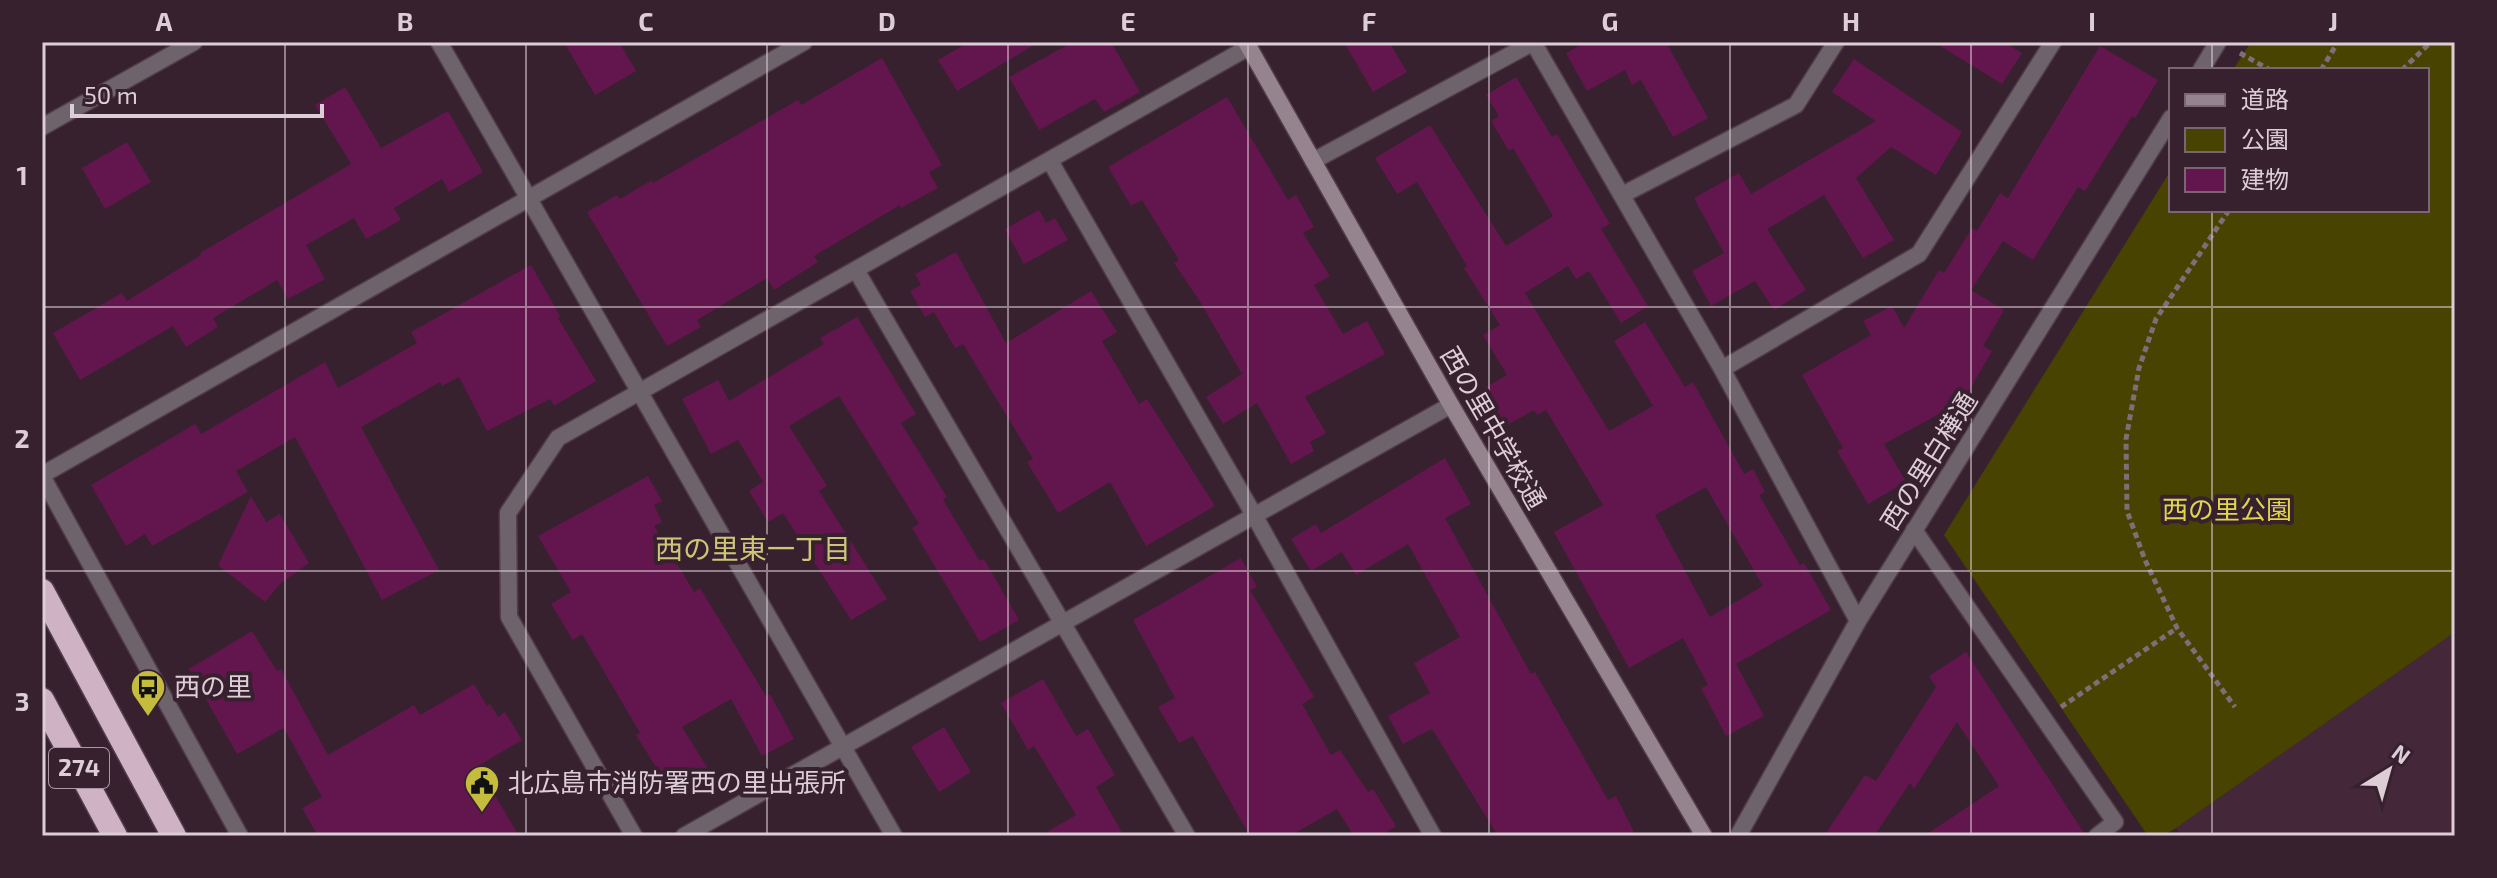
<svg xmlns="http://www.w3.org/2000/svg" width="2497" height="878" font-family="'Exo 2','Noto Sans JP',sans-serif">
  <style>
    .built { fill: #44283a }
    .green { fill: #484300 }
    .building { fill: #63164d; fill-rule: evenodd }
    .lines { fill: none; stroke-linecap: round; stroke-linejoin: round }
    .street-casing { stroke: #513d4a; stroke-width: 19 }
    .secondary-casing { stroke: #513d4a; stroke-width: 19 }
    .highway-casing { stroke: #513d4a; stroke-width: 27 }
    .path { stroke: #7f6d78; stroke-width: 5; stroke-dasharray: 6 4; stroke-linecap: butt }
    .street { stroke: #6e636a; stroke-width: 16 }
    .secondary { stroke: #95838e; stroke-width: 16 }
    .highway { stroke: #cfb2c3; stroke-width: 24 }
    .grid { fill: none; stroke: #dccdd6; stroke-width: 2; stroke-opacity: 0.55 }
    .labels { text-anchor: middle; stroke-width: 8; stroke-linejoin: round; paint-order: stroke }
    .shield { fill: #37212f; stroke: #aa99a4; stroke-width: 2 }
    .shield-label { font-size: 24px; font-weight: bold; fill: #dccdd6 }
    .street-label { font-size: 26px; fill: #dccdd6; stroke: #37212f }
    .park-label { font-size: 26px; fill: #dfd64a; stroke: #37212f }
    .poi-label { font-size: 26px; fill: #dccdd6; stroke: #37212f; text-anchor: start }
    .neighbourhood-label { font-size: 28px; fill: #cbc678; stroke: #37212f }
    .neatline { fill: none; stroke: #dccdd6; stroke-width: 3 }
    .grid-label { font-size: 26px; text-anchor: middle; font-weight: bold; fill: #dccdd6 }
  </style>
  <rect width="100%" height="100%" fill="#37212f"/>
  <path class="built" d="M2455 632V836H2181L2176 828Z"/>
  <path class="green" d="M2251 42H2455V632L2176 828 2163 836H2148L1944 535 2171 170V210H2427V70H2233Z"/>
  <g class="building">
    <path d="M564 42H619L636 71 595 95Z"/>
    <path d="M969 42H1039L957 91 938 60Z"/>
    <path d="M1073 42H1111L1140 92 1104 112 1095 99 1039 130 1009 77Z"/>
    <path d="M1344 42H1389L1407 72 1373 92Z"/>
    <path d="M1586 42H1675L1668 46 1708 118 1673 137 1641 80 1632 85 1625 70 1587 91 1566 53Z"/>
    <path d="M1934 42H2004L2022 53 2002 84Z"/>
    <path d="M2100 46 2158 80 2135 118 2132 116 2085 191 2078 187 2033 260 2003 241 1971 290 2004 310 1983 346 1992 351 1963 401 1884 444 1906 482 1868 504 1837 451 1843 448 1802 375 1871 335 1863 321 1892 306 1904 328 1939 270 1944 273 1972 228 1977 231 2000 193 2008 198Z"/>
    <path d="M882 58 942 165 929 172 938 188 901 208 900 205 814 256 818 262 774 290 767 278 697 320 701 327 667 346 587 212 617 195 620 199 652 180 653 183 798 100 801 105Z"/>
    <path d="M1854 59 1962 132 1936 175 1891 147 1856 178 1894 240 1863 258 1824 195 1767 229 1806 290 1774 310 1755 281 1711 306 1692 271 1724 253 1694 198 1739 173 1751 194 1876 121 1832 92Z"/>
    <path d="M1516 77 1552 137 1557 134 1610 224 1601 229 1648 306 1621 323 1589 271 1576 279 1568 266 1525 293 1609 431 1653 406 1614 341 1645 322 1685 387 1693 382 1744 474 1753 469 1765 492 1759 495 1800 565 1804 563 1831 610 1736 664 1764 716 1726 736 1701 688 1708 685 1683 638 1629 668 1554 532 1603 505 1546 410 1537 415 1534 410 1496 431 1474 394 1507 375 1483 335 1500 325 1464 268 1467 266 1417 182 1397 194 1375 158 1430 125 1506 246 1553 216 1513 148 1509 151 1491 121 1499 116 1486 95ZM1706 487 1763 586 1710 617 1655 515Z"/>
    <path d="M345 87 381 148 448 111 483 172 449 192 442 179 394 208 401 220 366 239 354 218 306 245 325 279 288 299 277 280 213 318 218 327 186 347 173 326 80 380 53 333 122 293 127 301 201 255 200 253 351 164 315 105Z"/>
    <path d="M1227 97 1288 200 1296 195 1314 227 1303 233 1330 276 1314 285 1343 334 1367 321 1385 354 1305 397 1326 433 1310 442 1314 451 1291 464 1257 403 1223 424 1206 397 1242 374 1199 300 1174 263 1179 260 1142 200 1131 206 1108 167Z"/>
    <path d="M127 142 151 182 105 209 82 168Z"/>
    <path d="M1039 210 1046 223 1055 218 1068 240 1024 264 1005 229Z"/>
    <path d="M956 252 1006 343 1091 291 1117 332 1102 341 1139 404 1147 399 1215 506 1146 546 1110 482 1058 513 1027 462 1033 459 963 344 955 348 934 312 925 317 910 291 921 285 915 274Z"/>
    <path d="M531 265 560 316 558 318 596 381 554 406 550 399 487 431 459 377 442 386 440 382 361 427 439 570 382 600 295 437 236 471 248 492 152 546 145 534 126 546 91 485 195 424 201 434 325 362 338 388 417 343 411 332Z"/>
    <path d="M857 317 916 414 901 423 947 497 943 500 980 561 984 559 1019 620 980 642 912 528 919 524 839 396 789 426 827 486 819 491 887 599 851 620 783 513 768 522 749 491 763 482 738 440 711 454 682 399 718 380 729 401 824 344 820 338Z"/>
    <path d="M1445 458 1471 504 1445 518 1531 674 1535 672 1608 800 1616 796 1636 836H1498L1432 729 1403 744 1388 716 1430 693 1414 663 1460 637 1408 544 1356 575 1342 552 1311 571 1291 539 1316 524 1321 533Z"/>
    <path d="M648 476 662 501 654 505 662 522 654 526 694 592 700 588 766 696 770 694 794 739 762 756 731 699 682 727 712 775 675 798 636 735 640 733 582 634 573 640 551 604 571 592 538 536Z"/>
    <path d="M251 496 266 522 280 514 309 563 281 583 265 602 218 565Z"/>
    <path d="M1241 558 1257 587 1250 590 1314 697 1302 704 1331 755 1340 750 1368 792 1373 789 1396 826 1381 836H1354L1337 809 1290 836H1250L1193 736 1179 743 1158 707 1175 698 1133 620Z"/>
    <path d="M252 631 277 671 281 669 328 755 414 705 420 715 474 684 487 706 490 704 498 717 505 712 522 740 478 766 519 836H318L302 808 322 797 284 728 237 754 189 669Z"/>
    <path d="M1966 652 2086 836H1924L1999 786 1957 722 1914 789 1910 783 1874 836H1824L1865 775 1876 781 1936 687 1929 676Z"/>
    <path d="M1043 679 1076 736 1088 729 1115 775 1096 787 1124 836H1040L1076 815 1034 746 1028 750 1001 703Z"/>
    <path d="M944 727 971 772 939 792 911 747Z"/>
  </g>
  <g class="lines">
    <g class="street-casing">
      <g id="street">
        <path d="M439 42 894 836"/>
        <path d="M1533 42 1722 369 1858 621"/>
        <path d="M2201 70 2218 42"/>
        <path d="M42 127 194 42"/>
        <path d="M1050 161 1254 515 1433 836"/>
        <path d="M1313 161 1534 42"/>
        <path d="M1622 195 1796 105 1836 42"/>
        <path d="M856 270 1187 836"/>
        <path d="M1722 369 1919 254 2053 42"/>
        <path d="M42 475 804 42"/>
        <path d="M42 476 240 836"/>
        <path d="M1914 530 2115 822 2097 836"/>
        <path d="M634 836 509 617 508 513 558 438 1249 47"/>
        <path d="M684 836 1451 405"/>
        <path d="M1738 836 1858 621 2171 118"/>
      </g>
    </g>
    <g class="secondary-casing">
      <path id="secondary" d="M1246 42 1451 405 1704 836"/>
    </g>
    <g class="highway-casing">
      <g id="highway">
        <path d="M42 591 174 836"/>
        <path d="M42 700 115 836"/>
      </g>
    </g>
    <g class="path">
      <path d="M2240 53 2270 70"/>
      <path d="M2321 70 2338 42"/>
      <path d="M2402 70 2431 42"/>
      <path d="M2229 210 2156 319 2139 368 2126 439 2127 511 2145 560 2177 628 2235 707"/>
      <path d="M2061 707 2177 628"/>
    </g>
    <use href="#street" class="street"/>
    <use href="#secondary" class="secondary"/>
    <use href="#highway" class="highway"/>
  </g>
  <path class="grid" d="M285 42V836M526 42V836M767 42V836M1008 42V836M1248 42V836M1489 42V836M1730 42V836M1971 42V836M2212 42V70M2212 210V836M42 307H2455M42 571H2455"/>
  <defs>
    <g id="bus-pin" transform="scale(1.8)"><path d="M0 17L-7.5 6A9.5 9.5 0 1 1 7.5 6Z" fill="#c5bc3d" stroke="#37212f"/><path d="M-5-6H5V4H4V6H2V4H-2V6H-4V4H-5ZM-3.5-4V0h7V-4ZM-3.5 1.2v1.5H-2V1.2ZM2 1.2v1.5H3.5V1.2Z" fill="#111"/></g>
    <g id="civic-pin" transform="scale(1.8)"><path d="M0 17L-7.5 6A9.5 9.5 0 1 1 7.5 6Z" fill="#c5bc3d" stroke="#37212f"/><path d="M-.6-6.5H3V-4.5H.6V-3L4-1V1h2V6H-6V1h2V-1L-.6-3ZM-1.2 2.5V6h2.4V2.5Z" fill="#111"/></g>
  </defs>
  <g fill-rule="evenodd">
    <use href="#bus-pin" x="148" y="687"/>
    <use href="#civic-pin" x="482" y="783"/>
  </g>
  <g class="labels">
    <rect class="shield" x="49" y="748" width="60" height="40" rx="6"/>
    <g class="shield-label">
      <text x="79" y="776">274</text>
    </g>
    <g class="street-label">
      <text transform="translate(1493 428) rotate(60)" y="9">西の里中学校通</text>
      <text transform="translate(1929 461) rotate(-58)" y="9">西の里白樺通</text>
    </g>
    <g class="park-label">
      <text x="2227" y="519">西の里公園</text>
    </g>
    <g class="poi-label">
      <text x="174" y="696">西の里</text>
      <text x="508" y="792">北広島市消防署西の里出張所</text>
    </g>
    <g class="neighbourhood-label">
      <text x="753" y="559">西の里東一丁目</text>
    </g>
  </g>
  <rect width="2497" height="878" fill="none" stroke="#37212f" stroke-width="88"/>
  <rect x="2169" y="68" width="260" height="144" fill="#37212f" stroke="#796672" stroke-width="2"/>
  <rect x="2185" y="94" width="40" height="12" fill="#95838e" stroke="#796672" stroke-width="2"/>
  <text x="2241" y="108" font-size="24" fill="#dccdd6">道路</text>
  <rect x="2185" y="128" width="40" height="24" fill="#484300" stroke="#796672" stroke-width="2"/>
  <text x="2241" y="148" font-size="24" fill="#dccdd6">公園</text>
  <rect x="2185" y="168" width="40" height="24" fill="#63164d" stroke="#796672" stroke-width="2"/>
  <text x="2241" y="188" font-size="24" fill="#dccdd6">建物</text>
  <g transform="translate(2389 770) rotate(37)" stroke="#37212f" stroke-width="6" paint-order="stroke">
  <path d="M0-6L14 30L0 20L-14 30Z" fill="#dccdd6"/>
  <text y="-12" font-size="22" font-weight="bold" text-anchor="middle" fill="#dccdd6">N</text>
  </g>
  <path d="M72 104v12h250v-12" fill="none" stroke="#dccdd6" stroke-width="4"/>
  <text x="84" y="104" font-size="24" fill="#dccdd6" stroke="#37212f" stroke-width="6" paint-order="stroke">50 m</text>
  <rect x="44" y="44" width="2409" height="790" class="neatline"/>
  <g class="grid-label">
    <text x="164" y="31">A</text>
    <text x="405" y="31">B</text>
    <text x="646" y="31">C</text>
    <text x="887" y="31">D</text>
    <text x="1128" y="31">E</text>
    <text x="1369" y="31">F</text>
    <text x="1610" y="31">G</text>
    <text x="1851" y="31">H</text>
    <text x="2092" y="31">I</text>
    <text x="2333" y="31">J</text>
    <text x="22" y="185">1</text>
    <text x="22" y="448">2</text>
    <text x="22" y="711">3</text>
  </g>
</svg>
